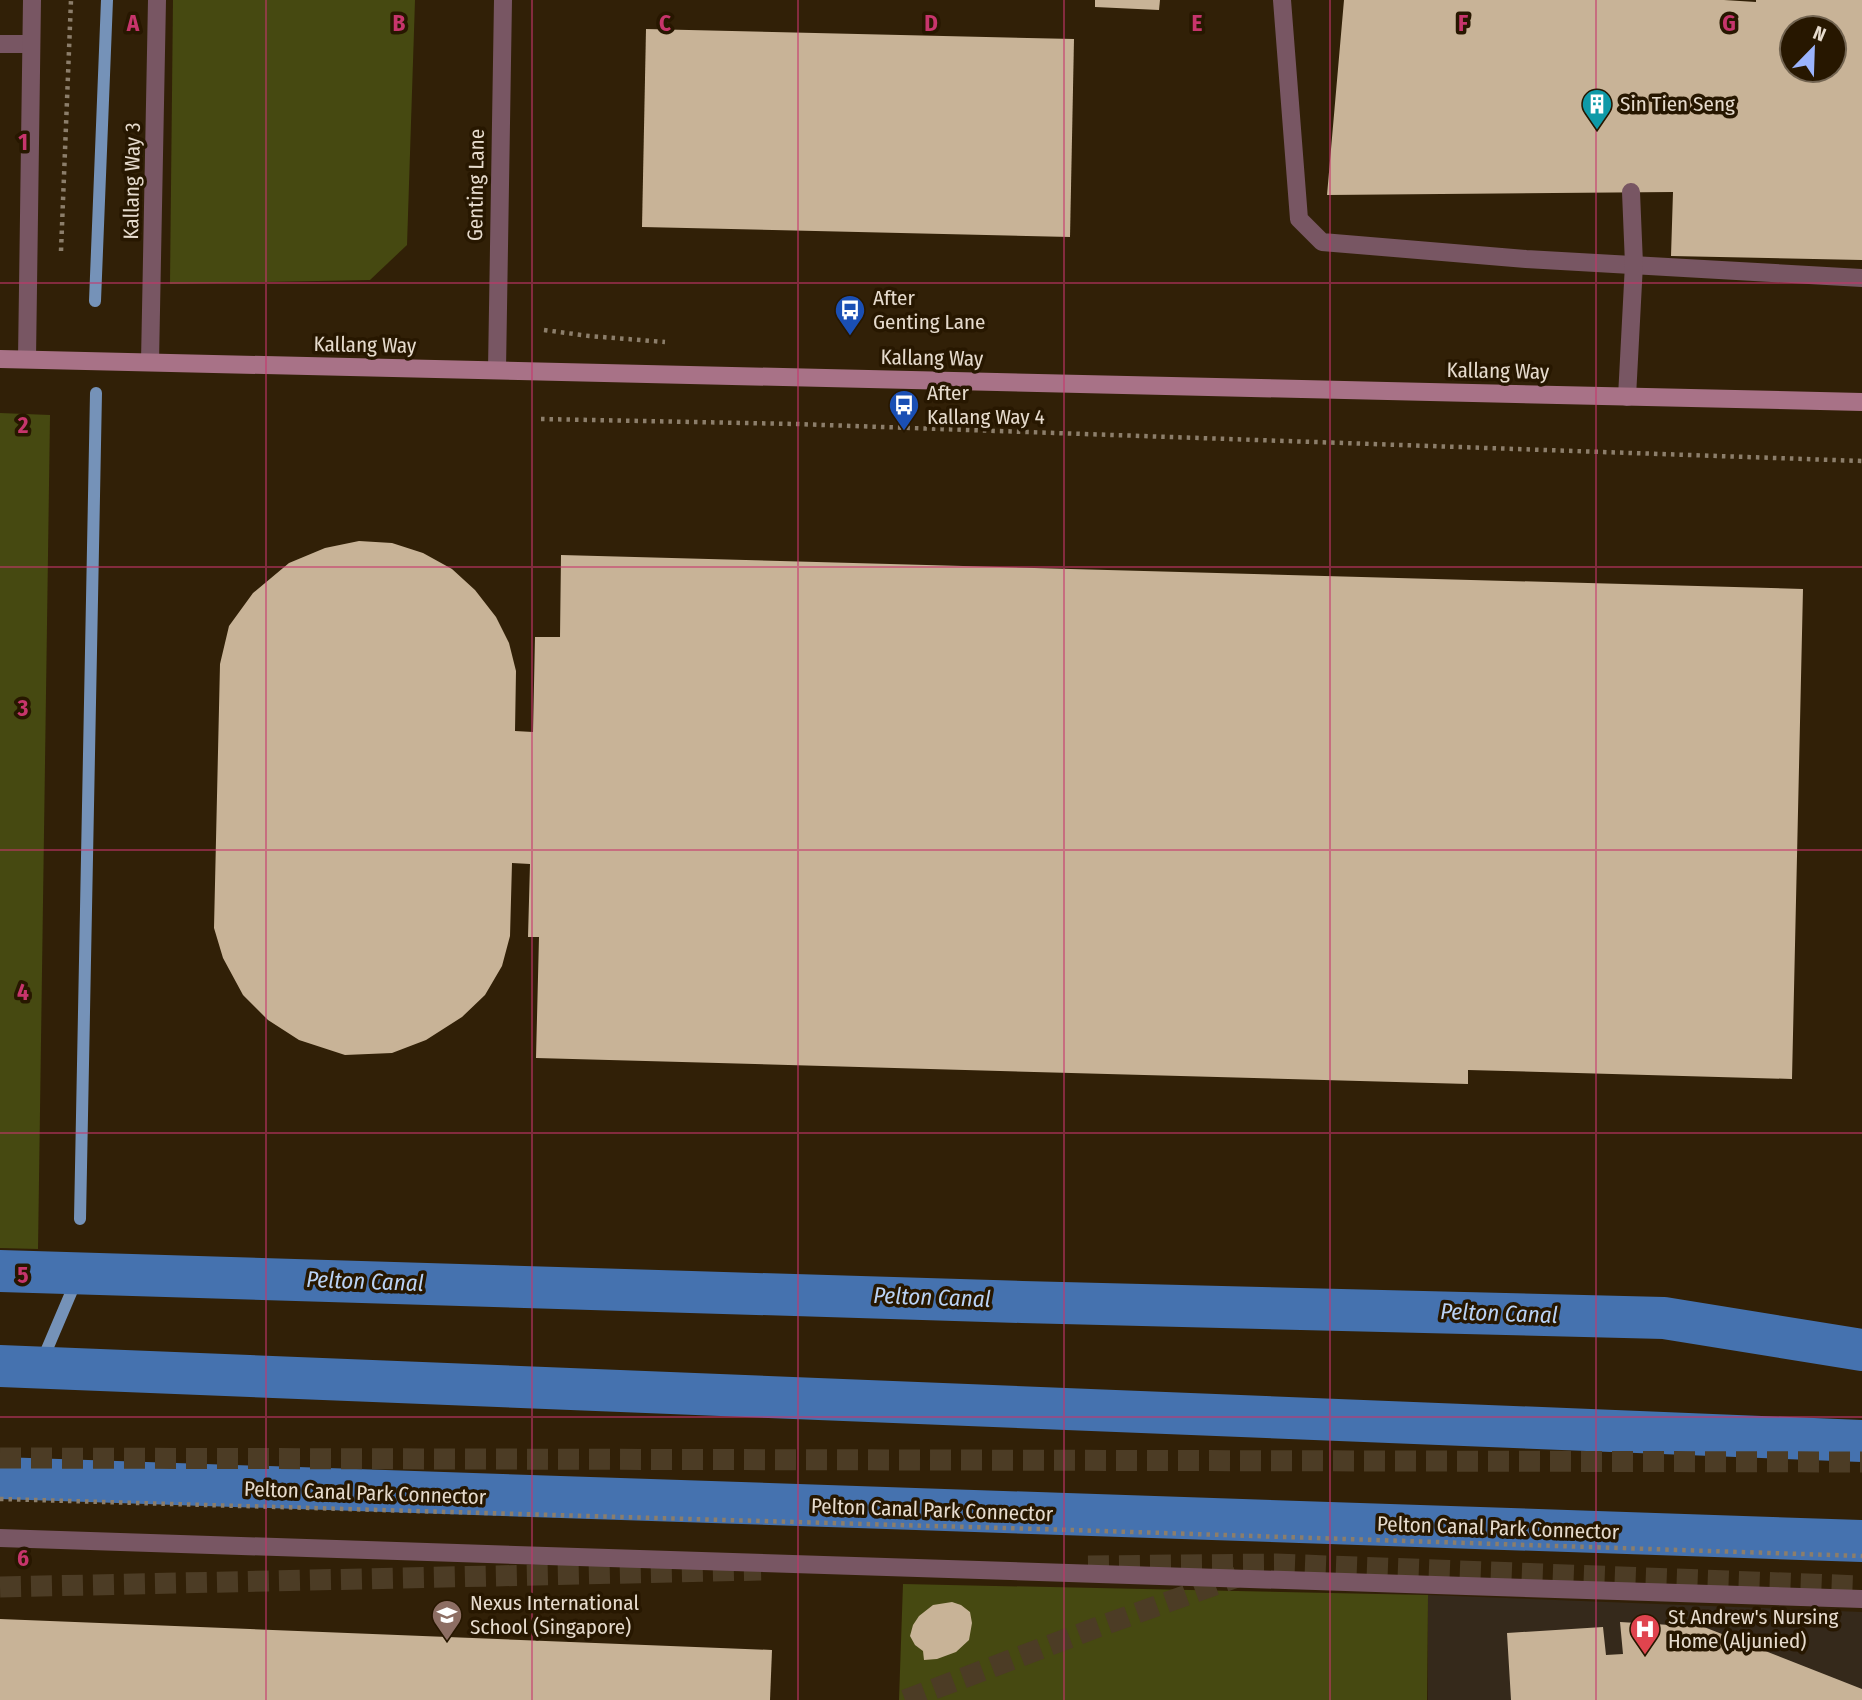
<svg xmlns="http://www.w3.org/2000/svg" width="1862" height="1700" font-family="'Fira Sans Condensed',sans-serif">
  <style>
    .medical { fill: #35291b }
    .green { fill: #464911 }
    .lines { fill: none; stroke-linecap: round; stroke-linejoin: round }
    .stream { stroke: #7592b8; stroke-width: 12 }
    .canal { stroke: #4572af; stroke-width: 42 }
    .building { fill: #c8b397; fill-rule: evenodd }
    .highway-tunnel { stroke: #4c3c25; stroke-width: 21; stroke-dasharray: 21 10; stroke-linecap: butt }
    .path { stroke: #8c7e6b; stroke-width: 4.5; stroke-dasharray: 3.5 5; stroke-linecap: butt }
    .lane { stroke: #785663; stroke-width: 18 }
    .street { stroke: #785663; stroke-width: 18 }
    .secondary { stroke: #a87287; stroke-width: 18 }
    .grid { fill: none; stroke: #c7356c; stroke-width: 2; stroke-opacity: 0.55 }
    .labels { text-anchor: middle; stroke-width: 7; stroke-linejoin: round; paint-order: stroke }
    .poi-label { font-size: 21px; fill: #e6dbcd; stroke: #271700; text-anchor: start }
    .street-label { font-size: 21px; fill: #e6dbcd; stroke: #271700 }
    .water-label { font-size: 23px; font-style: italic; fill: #bad3f6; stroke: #271700 }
    .grid-label { font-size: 23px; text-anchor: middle; font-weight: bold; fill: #c7356c; stroke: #271700; stroke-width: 7; stroke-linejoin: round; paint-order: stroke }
  </style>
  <rect width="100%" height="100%" fill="#312007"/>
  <path class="medical" d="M1428 1595 1862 1612V1700H1428Z"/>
  <g class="green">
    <path d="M173 0H415L407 245 370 280 170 284Z"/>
    <path d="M0 413 50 415 38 1249 0 1248Z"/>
    <path d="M903 1584 1428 1595 1427 1700H899Z"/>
  </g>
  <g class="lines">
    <g class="stream">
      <path d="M95 301 107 0"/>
      <path d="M80 1219 96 393"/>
      <path d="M39 1368 79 1274"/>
    </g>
    <g class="canal">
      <path d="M0 1271 1022 1302 1664 1318 1862 1350"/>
      <path d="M0 1366 1862 1441"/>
      <path d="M0 1478 1862 1541"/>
    </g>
  </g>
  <g class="building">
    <path d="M1095 0H1160L1159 10 1095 7Z"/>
    <path d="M1344 0H1724L1756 2V0H1862V260L1671 256 1673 192 1327 195ZM1792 28H1834V70H1792Z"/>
    <path d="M646 29 1074 39 1070 237 642 227Z"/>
    <path d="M359 541 392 543 423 553 452 569 475 590 496 617 509 643 516 671 515 731 533 732 535 637H560L561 555 1803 589 1792 1079 1468 1070V1084L536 1058 539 937H528L530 864 512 863 510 936 502 966 485 995 462 1017 426 1040 392 1053 345 1055 299 1040 268 1020 243 995 223 958 214 928 220 664 229 626 253 593 289 563 325 548Z"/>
    <path d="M952 1602 961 1605 970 1612 972 1623 969 1640 956 1652 937 1659 924 1660 923 1651 915 1645 910 1636 913 1625 919 1616 933 1605Z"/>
    <path d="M0 1619 772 1650 770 1700H0Z"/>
    <path d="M1620 1622 1704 1627 1862 1689V1700H1511L1507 1633 1603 1627 1606 1655 1623 1654Z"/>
  </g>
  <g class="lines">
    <g class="highway-tunnel">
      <path d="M0 1458 1862 1462"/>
      <path d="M1088 1566 1276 1564 1862 1586"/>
      <path d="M0 1587 761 1570"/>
      <path d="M905 1700 1098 1627 1237 1577"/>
    </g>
    <g class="path">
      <path d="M61 251 71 0"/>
      <path d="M544 330 589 336 665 342"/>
      <path d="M541 419 796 424 1862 461"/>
      <path d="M0 1499 1072 1530 1862 1556"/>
    </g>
    <g class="lane">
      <path d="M1282 0 1299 219 1322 242 1526 259 1862 278"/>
      <path d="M0 44H31"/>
      <path d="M150 362 157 0"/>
      <path d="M1627 397 1634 264 1631 192"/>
      <path d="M0 1538 1862 1599"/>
    </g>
    <g class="street">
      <path d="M27 359 32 0"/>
      <path d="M497 370 503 0"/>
    </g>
    <path class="secondary" d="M0 359 1862 402"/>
  </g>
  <path class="grid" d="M266 0V1700M532 0V1700M798 0V1700M1064 0V1700M1330 0V1700M1596 0V1700M0 283H1862M0 567H1862M0 850H1862M0 1133H1862M0 1417H1862"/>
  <defs>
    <g id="building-pin" transform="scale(1.575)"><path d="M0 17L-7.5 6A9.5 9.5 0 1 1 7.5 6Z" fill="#0f9aa8" stroke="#271700"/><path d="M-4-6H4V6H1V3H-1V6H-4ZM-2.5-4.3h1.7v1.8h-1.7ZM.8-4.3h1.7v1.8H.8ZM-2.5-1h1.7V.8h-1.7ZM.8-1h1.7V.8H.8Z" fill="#fff"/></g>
    <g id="bus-pin" transform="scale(1.575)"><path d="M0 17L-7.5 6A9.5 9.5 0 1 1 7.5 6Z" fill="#1a4fb4" stroke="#271700"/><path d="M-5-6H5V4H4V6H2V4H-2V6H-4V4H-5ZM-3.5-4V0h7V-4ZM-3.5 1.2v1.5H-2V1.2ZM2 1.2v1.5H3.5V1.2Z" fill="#fff"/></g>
    <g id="school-pin" transform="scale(1.575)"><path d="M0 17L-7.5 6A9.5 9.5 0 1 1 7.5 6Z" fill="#8d6e63" stroke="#271700"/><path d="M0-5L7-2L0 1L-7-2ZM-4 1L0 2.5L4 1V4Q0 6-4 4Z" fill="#fff"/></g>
    <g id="hospital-pin" transform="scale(1.575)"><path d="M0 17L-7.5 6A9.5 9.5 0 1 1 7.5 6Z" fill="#e0444e" stroke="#271700"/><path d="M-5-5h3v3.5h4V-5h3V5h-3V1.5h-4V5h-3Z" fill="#fff"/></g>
  </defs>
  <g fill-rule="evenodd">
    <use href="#building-pin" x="1597" y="104"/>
    <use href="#bus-pin" x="850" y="310"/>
    <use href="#bus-pin" x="904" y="405"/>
    <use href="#school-pin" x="447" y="1615"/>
    <use href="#hospital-pin" x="1645" y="1629"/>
  </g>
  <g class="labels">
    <g class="poi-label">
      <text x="1620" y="111">Sin Tien Seng</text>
      <text x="873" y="305">After<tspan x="873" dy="24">Genting Lane</tspan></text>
      <text x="927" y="400">After<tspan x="927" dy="24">Kallang Way 4</tspan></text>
      <text x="470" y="1610">Nexus International<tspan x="470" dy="24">School (Singapore)</tspan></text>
      <text x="1668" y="1624">St Andrew's Nursing<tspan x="1668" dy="24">Home (Aljunied)</tspan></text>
    </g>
    <g class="street-label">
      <text transform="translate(132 181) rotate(-89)" y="7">Kallang Way 3</text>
      <text transform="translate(476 185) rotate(-89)" y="7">Genting Lane</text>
      <text transform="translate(365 345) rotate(1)" y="7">Kallang Way</text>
      <text transform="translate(932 358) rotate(1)" y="7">Kallang Way</text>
      <text transform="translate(1498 371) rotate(1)" y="7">Kallang Way</text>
      <text transform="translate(365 1493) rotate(2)" y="7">Pelton Canal Park Connector</text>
      <text transform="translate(932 1510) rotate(2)" y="7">Pelton Canal Park Connector</text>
      <text transform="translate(1498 1528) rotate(2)" y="7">Pelton Canal Park Connector</text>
    </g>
    <g class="water-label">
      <text transform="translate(365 1281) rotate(2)" y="8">Pelton Canal</text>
      <text transform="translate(932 1297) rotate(2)" y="8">Pelton Canal</text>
      <text transform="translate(1499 1313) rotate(2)" y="8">Pelton Canal</text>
    </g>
  </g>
  <g class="grid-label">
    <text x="133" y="31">A</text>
    <text x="399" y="31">B</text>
    <text x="665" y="31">C</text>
    <text x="931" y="31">D</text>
    <text x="1197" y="31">E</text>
    <text x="1463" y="31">F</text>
    <text x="1729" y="31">G</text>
    <text x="23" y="150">1</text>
    <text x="23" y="433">2</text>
    <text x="23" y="716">3</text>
    <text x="23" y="1000">4</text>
    <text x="23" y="1283">5</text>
    <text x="23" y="1566">6</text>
  </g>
  <g transform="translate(1813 49) rotate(23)"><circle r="33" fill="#271700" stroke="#736552" stroke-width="2"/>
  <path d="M0-5L12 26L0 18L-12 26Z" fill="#9bb4fd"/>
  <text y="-10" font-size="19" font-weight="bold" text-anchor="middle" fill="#e6dbcd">N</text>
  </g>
</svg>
